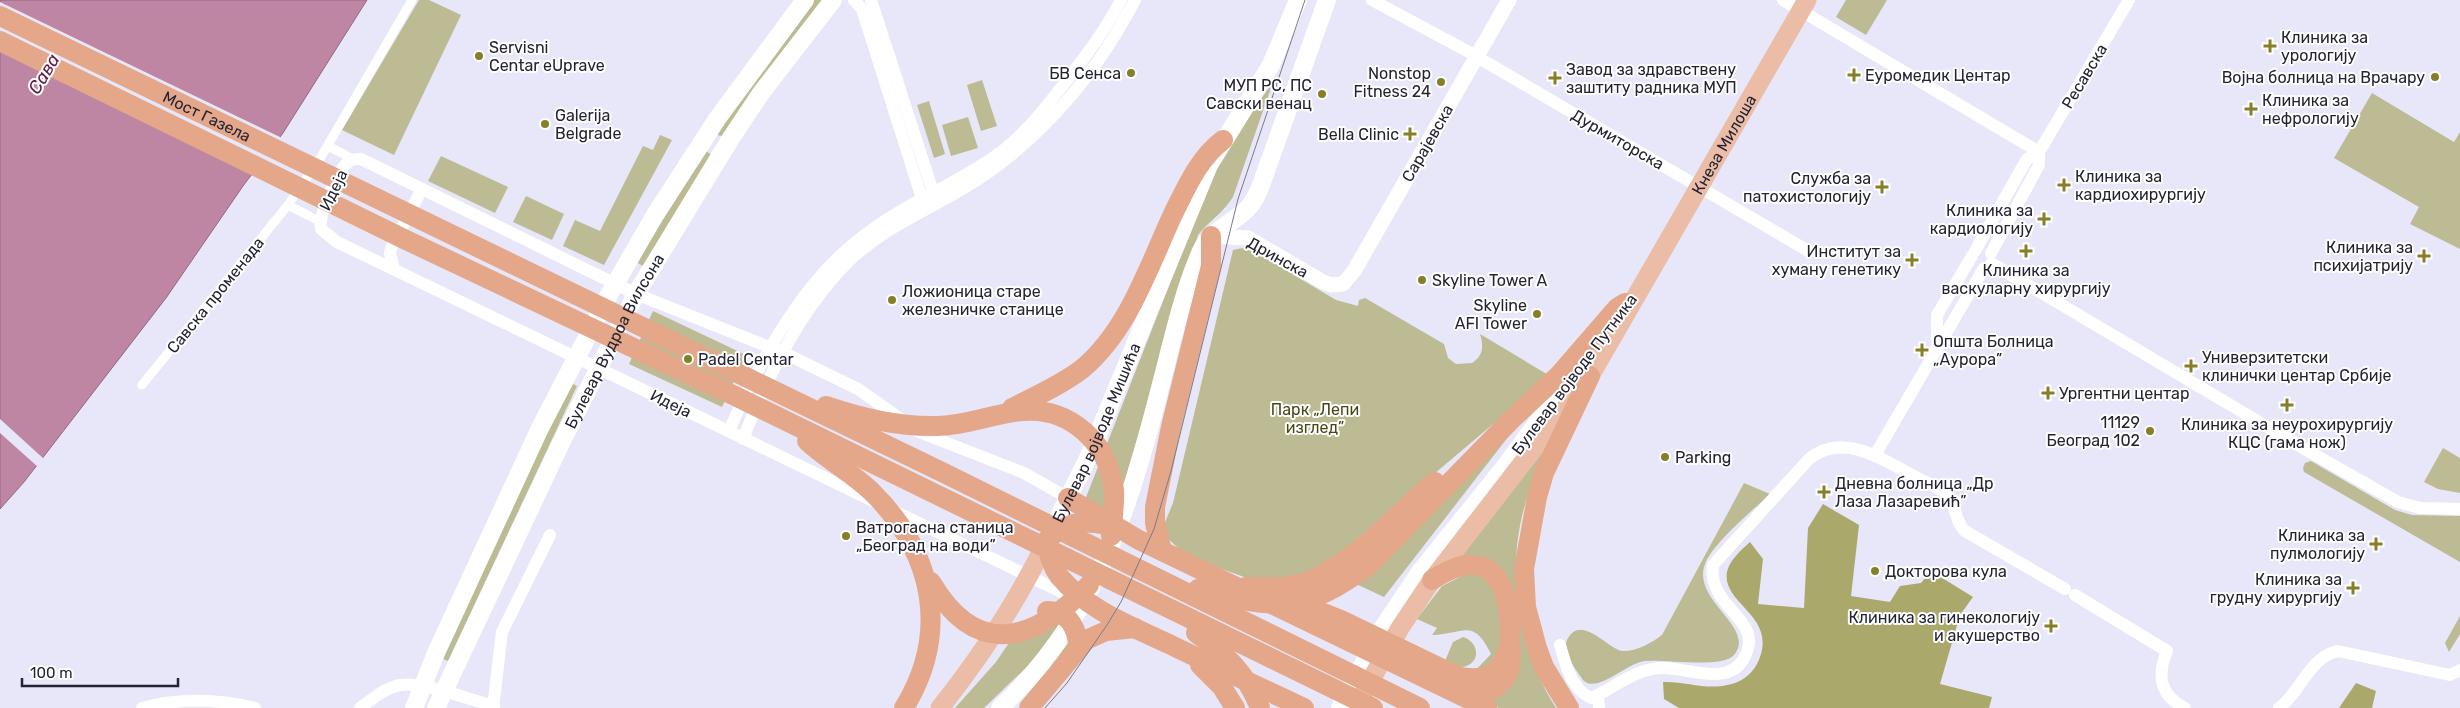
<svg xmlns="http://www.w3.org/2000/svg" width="2460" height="708" font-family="Rubik,sans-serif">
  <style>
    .green { fill: #bcbb93 }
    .forest { fill: #aba86c }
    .water { fill: #bf86a4; stroke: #906882 }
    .pier { fill: #e7e7f9 }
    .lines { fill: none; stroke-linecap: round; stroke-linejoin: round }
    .pedestrian { stroke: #fff; stroke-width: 9 }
    .minor { stroke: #fff; stroke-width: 12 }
    .tertiary { stroke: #fff; stroke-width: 15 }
    .secondary { stroke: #fff; stroke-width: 18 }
    .primary { stroke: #ebbda7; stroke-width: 19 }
    .trunk { stroke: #e4a78a; stroke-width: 20 }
    .tram { stroke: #7b7a8c; stroke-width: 1 }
    .poi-dot { fill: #858027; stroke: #fff; stroke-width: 2 }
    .labels { text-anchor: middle; stroke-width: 4; stroke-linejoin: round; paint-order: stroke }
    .poi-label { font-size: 16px; fill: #242334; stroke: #fff; text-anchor: start }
    .street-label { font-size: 16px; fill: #242334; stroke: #fff }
    .park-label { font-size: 16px; fill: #484617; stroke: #fff }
    .water-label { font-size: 18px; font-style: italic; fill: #5f1b45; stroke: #fff }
  </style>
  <rect width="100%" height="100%" fill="#e7e7f9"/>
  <g class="green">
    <path d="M419 0H429L461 15 394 155 342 130Z"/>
    <path d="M805 0H833L731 138 708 133Z"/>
    <path d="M1846 0H1887L1866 35 1836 17Z"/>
    <path d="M982 80 997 126 981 131 967 85Z"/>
    <path d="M1273 82 1233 197C1224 212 1209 221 1198 235L1113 520 1083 505 1211 179 1234 136Z"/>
    <path d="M2372 93 2454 142 2460 132V249L2410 224 2419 207 2334 158Z"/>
    <path d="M929 101 945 154 934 158 917 105Z"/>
    <path d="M968 117 978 148 951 156 942 125Z"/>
    <path d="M660 135 672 140 604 265 563 246 575 220 600 231 643 146 653 150Z"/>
    <path d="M706 151 712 155 643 266 636 262Z"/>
    <path d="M441 156 508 187 495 213 428 181Z"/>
    <path d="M526 196 564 214 552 240 513 222Z"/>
    <path d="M1247 247 1336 300 1358 306 1359 300 1365 298 1444 344 1448 358 1456 364 1472 363C1483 356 1484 347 1480 334L1550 376 1331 561 1288 582 1247 578 1219 568 1179 549 1161 532 1173 503 1233 250Z"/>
    <path d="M653 311 746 355 722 407 629 364Z"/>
    <path d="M568 381 577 386 448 661 441 658Z"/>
    <path d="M1522 419 1384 597 1356 584Z"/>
    <path d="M1551 439C1544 456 1536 474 1529 492 1504 563 1516 645 1556 708H1499L1479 698 1494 693 1510 587 1454 561Z"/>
    <path d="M2443 448 2460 458V493L2438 489 2424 482Z"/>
    <path d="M2311 461 2395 510 2412 515 2460 516V562L2304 472 2303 468 2305 463Z"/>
    <path d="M1744 483 1770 494C1754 509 1712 544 1705 564 1691 601 1757 627 1734 655 1722 669 1666 659 1645 661 1626 663 1599 693 1584 681 1577 671 1561 652 1567 640 1581 612 1608 650 1623 651 1638 651 1651 643 1662 635Z"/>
    <path d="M1472 571 1490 578 1500 600 1501 654 1487 668 1474 672 1491 654C1473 617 1464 634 1432 635L1437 628 1417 619 1442 586Z"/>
    <path d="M2460 616V634L2449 652 2445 643Z"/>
    <path d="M1055 619 1072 642 1052 666 1037 657 984 708H955L996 662 1019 628Z"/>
    <path d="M1463 637C1479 642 1482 663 1463 667 1457 668 1449 666 1443 666L1453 642Z"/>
  </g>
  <g class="forest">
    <path d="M1823 504 1859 525 1851 596 1890 602 1900 586 1921 583 1931 571 1973 597 1960 615 1940 684 1992 697 1989 708H1679L1664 699 1663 682C1684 681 1706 690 1727 685 1740 683 1751 675 1757 664 1781 616 1721 605 1727 572 1729 561 1741 550 1750 542L1763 559 1758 604 1804 608 1808 528Z"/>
    <path d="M2356 683 2376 691 2372 708H2339Z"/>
  </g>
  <path class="water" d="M0 0H367L283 133 243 186 166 298 24 482 0 509Z"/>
  <g class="pier">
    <path d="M0 2 282 138 258 170 0 42Z"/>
    <path d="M0 419 44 459 38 467 0 433Z"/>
  </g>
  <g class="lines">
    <g class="pedestrian">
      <path d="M328 146 353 159"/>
      <path d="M288 205 319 221"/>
      <path d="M142 385 288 205 321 157 412 0"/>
    </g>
    <g class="minor">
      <path d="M854 0 862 9 924 205"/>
      <path d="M871 0 935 198"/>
      <path d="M1372 0 1467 51 1810 252"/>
      <path d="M1783 0 2039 152"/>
      <path d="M2039 152 2129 0"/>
      <path d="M1975 251 2027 159 2039 152"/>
      <path d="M1991 253 2039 165V152"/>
      <path d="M1991 263 2303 448 2398 502 2420 508 2460 509"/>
      <path d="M394 269 390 253 392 246 422 189"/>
      <path d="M1937 349V315L1972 256"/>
      <path d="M729 431C755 371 793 299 842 254 887 212 937 194 988 161 1020 141 1041 113 1064 84 1085 57 1105 31 1121 0"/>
      <path d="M743 439C767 377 802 307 849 261 883 228 925 212 964 188 1038 144 1096 75 1135 0"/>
      <path d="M1875 455 1984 268"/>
      <path d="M1068 498 1024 473 919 432 858 389 784 353 636 294 361 159C355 159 352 159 347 163 337 172 318 216 321 229L337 242 1074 598"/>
      <path d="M2075 595 2167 651C2157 675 2159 695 2185 708"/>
      <path d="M1560 645C1566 666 1571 688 1591 698 1617 687 1634 668 1664 668 1688 668 1727 686 1743 660 1768 619 1707 610 1713 565L1809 459C1842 432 1881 458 1912 475 1923 481 1937 486 1946 494 1957 504 1954 521 1965 531L2065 589"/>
      <path d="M1598 695 1599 708"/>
      <path d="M142 708C179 698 218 699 255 708"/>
      <path d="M360 708C372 699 385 688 400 685 422 681 471 700 494 706"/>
      <path d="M493 708 502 632 550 535"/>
      <path d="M2279 708C2301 692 2310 656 2338 651L2450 675 2460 670"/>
    </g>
    <path class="tertiary" d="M1211 236 1248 238 1323 282 1331 285 1343 284 1354 271 1509 0"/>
    <g class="secondary">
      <path id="s1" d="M1048 538 1089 456 1209 165 1271 65 1298 0"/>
      <path d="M414 708 436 653 540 428 610 293 655 215 717 119 805 0"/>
      <path id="s2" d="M436 708 561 443 636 294 731 138 761 93 833 0"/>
      <path d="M1000 708C1096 618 1128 512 1160 388 1172 343 1182 294 1201 251 1211 229 1233 224 1248 208 1254 202 1258 193 1261 185L1327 0"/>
      <path d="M1340 708 1380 632 1420 572 1503 469 1591 349"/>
    </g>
    <g class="primary">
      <path id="s3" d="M1362 696 1400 628 1432 580 1590 376 1807 0"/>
      <path d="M940 708C982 655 1018 601 1047 540"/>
    </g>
    <g class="trunk">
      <path id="s4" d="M0 16 944 473 1420 708"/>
      <path d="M0 41 404 239 737 397 1373 708"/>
      <path d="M826 406C862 418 898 427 937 426 967 426 994 413 1023 411 1071 407 1109 444 1114 490 1115 505 1112 521 1111 536"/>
      <path d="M1012 408C1036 396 1061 385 1082 369 1129 330 1149 265 1174 212 1187 186 1199 158 1223 140"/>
      <path d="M807 441C827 460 853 473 873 493 934 554 950 633 904 708"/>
      <path d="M1068 498 1139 540 1487 708"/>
      <path d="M1106 525C1081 519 1065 523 1047 540 1048 553 1051 565 1059 576 1086 609 1131 626 1169 644 1214 666 1259 687 1304 708"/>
      <path d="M1162 551 1155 523V507L1171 427 1211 266V236"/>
      <path d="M1432 580C1491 542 1510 582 1510 638 1510 656 1515 670 1500 684 1490 694 1474 694 1460 692"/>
      <path d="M931 582C977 660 1034 642 1089 585"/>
      <path d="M1245 587C1266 588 1289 589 1309 581 1355 562 1397 514 1435 482"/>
      <path d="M1198 589C1274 610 1305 614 1370 564L1512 419 1559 375 1617 308 1625 303"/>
      <path d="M1298 603 1341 620 1459 677C1491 682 1501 672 1510 644"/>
      <path d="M1047 611C1069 611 1078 629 1078 648"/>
      <path d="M1196 633C1225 653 1247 674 1260 708"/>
      <path d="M1200 665 1222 687 1235 708"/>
      <path d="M1029 708 1086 640 1106 631 1135 628"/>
      <path d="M1569 708 1544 667 1537 648 1526 607 1524 569 1537 497 1544 473 1590 376"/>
    </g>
    <path class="tram" d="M1045 708 1067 683 1107 625 1121 602 1154 529 1171 471 1238 199 1305 0"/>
  </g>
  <g class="poi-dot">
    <path d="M2267.5 38.5h5v5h5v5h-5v5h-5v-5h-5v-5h5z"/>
    <circle cx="479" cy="56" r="5"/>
    <circle cx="1131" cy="73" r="5"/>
    <path d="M1851.5 67.5h5v5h5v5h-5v5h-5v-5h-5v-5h5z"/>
    <circle cx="2435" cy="77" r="5"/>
    <path d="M1552.5 70.5h5v5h5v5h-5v5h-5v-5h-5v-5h5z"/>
    <circle cx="1441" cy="82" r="5"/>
    <circle cx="1322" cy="94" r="5"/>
    <path d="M2248.5 101.5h5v5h5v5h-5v5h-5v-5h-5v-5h5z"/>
    <circle cx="545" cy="124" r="5"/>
    <path d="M1407.5 126.5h5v5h5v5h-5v5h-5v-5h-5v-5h5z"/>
    <path d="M2061.5 177.5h5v5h5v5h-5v5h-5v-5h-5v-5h5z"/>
    <path d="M1879.5 179.5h5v5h5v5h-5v5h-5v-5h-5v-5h5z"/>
    <path d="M2041.5 211.5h5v5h5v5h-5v5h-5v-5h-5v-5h5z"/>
    <path d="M2023.5 243.5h5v5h5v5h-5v5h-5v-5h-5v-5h5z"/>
    <path d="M2421.5 248.5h5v5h5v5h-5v5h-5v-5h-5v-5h5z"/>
    <path d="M1909.5 252.5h5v5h5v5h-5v5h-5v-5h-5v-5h5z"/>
    <circle cx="1422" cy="280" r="5"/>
    <circle cx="892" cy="300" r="5"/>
    <circle cx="1537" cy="314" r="5"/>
    <path d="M1919.5 342.5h5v5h5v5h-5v5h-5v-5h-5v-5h5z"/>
    <circle cx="688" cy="359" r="5"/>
    <path d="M2188.5 358.5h5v5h5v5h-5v5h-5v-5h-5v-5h5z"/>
    <path d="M2045.5 385.5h5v5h5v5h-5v5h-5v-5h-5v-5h5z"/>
    <path d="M2284.5 397.5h5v5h5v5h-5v5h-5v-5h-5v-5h5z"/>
    <circle cx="2150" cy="431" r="5"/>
    <circle cx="1665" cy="457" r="5"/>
    <path d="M1821.5 484.5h5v5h5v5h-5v5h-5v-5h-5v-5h5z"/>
    <circle cx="846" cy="536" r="5"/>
    <path d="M2373.5 536.5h5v5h5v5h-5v5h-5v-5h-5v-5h5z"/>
    <circle cx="1875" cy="571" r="5"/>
    <path d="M2350.5 580.5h5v5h5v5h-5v5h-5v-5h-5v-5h5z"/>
    <path d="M2048.5 618.5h5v5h5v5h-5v5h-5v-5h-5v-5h5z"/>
  </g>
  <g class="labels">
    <g class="poi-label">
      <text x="2281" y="43">Клиника за<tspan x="2281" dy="18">урологију</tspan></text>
      <text x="489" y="53">Servisni<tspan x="489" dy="18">Centar eUprave</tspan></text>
      <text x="1566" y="75">Завод за здравствену<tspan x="1566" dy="18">заштиту радника МУП</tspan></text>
      <text x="1121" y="79" text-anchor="end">БВ Сенса</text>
      <text x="1431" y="79" text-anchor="end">Nonstop<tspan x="1431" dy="18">Fitness 24</tspan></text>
      <text x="1865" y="81">Еуромедик Центар</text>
      <text x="2425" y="83" text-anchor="end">Војна болница на Врачару</text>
      <text x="1312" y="91" text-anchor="end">МУП РС, ПС<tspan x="1312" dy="18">Савски венац</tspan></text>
      <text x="2262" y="106">Клиника за<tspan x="2262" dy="18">нефрологију</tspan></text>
      <text x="555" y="121">Galerija<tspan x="555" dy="18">Belgrade</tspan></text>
      <text x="1399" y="140" text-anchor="end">Bella Clinic</text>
      <text x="2075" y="182">Клиника за<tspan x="2075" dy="18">кардиохирургију</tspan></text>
      <text x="1871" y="184" text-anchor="end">Служба за<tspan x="1871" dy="18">патохистологију</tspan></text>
      <text x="2033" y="216" text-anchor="end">Клиника за<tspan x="2033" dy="18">кардиологију</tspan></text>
      <text x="2413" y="253" text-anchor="end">Клиника за<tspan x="2413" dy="18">психијатрију</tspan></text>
      <text x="1901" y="257" text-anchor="end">Институт за<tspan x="1901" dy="18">хуману генетику</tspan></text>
      <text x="2026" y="276" text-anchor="middle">Клиника за<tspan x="2026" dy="18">васкуларну хирургију</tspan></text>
      <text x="1432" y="286">Skyline Tower A</text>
      <text x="902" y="297">Ложионица старе<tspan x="902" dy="18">железничке станице</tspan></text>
      <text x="1527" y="311" text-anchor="end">Skyline<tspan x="1527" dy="18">AFI Tower</tspan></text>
      <text x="1933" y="347">Општа Болница<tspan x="1933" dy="18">„Аурора”</tspan></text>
      <text x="2202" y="363">Универзитетски<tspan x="2202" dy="18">клинички центар Србије</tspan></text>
      <text x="698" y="365">Padel Centar</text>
      <text x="2059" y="399">Ургентни центар</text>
      <text x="2140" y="428" text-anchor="end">11129<tspan x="2140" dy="18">Београд 102</tspan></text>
      <text x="2287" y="430" text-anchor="middle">Клиника за неурохирургију<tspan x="2287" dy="18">КЦС (гама нож)</tspan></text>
      <text x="1675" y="463">Parking</text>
      <text x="1835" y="489">Дневна болница „Др<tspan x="1835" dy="18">Лаза Лазаревић”</tspan></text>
      <text x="856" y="533">Ватрогасна станица<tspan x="856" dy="18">„Београд на води”</tspan></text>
      <text x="2365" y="541" text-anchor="end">Клиника за<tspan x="2365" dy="18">пулмологију</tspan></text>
      <text x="1885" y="577">Докторова кула</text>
      <text x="2342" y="585" text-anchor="end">Клиника за<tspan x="2342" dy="18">грудну хирургију</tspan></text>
      <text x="2040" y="623" text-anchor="end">Клиника за гинекологију<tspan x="2040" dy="18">и акушерство</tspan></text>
    </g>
    <g class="street-label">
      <text transform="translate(2084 76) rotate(-59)" y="6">Ресавска</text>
      <text dy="6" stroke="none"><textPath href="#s4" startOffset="230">Мост Газела</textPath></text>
      <text transform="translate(1618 139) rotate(30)" y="6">Дурмиторска</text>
      <text transform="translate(1427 143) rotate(-60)" y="6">Сарајевска</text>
      <text dy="6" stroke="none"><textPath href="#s3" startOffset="661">Кнеза Милоша</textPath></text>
      <text transform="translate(333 190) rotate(-64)" y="6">Идеја</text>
      <text transform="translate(1278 257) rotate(29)" y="6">Дринска</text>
      <text transform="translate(215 295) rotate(-51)" y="6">Савска променада</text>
      <text dy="6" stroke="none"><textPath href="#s2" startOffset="408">Булевар Вудроа Вилсона</textPath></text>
      <text transform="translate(1574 374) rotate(-53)" y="6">Булевар војводе Путника</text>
      <text transform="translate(671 403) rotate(26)" y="6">Идеја</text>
      <text dy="6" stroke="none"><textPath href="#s1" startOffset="116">Булевар војводе Мишића</textPath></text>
    </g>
    <g class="park-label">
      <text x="1315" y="415">Парк „Лепи<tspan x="1315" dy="18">изглед”</tspan></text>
    </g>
    <g class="water-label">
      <text transform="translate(44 74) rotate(-59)" y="6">Сава</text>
    </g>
  </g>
  <path d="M22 678v8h156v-8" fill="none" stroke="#242334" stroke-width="2.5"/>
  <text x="30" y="678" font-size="15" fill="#242334" stroke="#ffffff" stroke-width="4" paint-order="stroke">100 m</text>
</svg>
